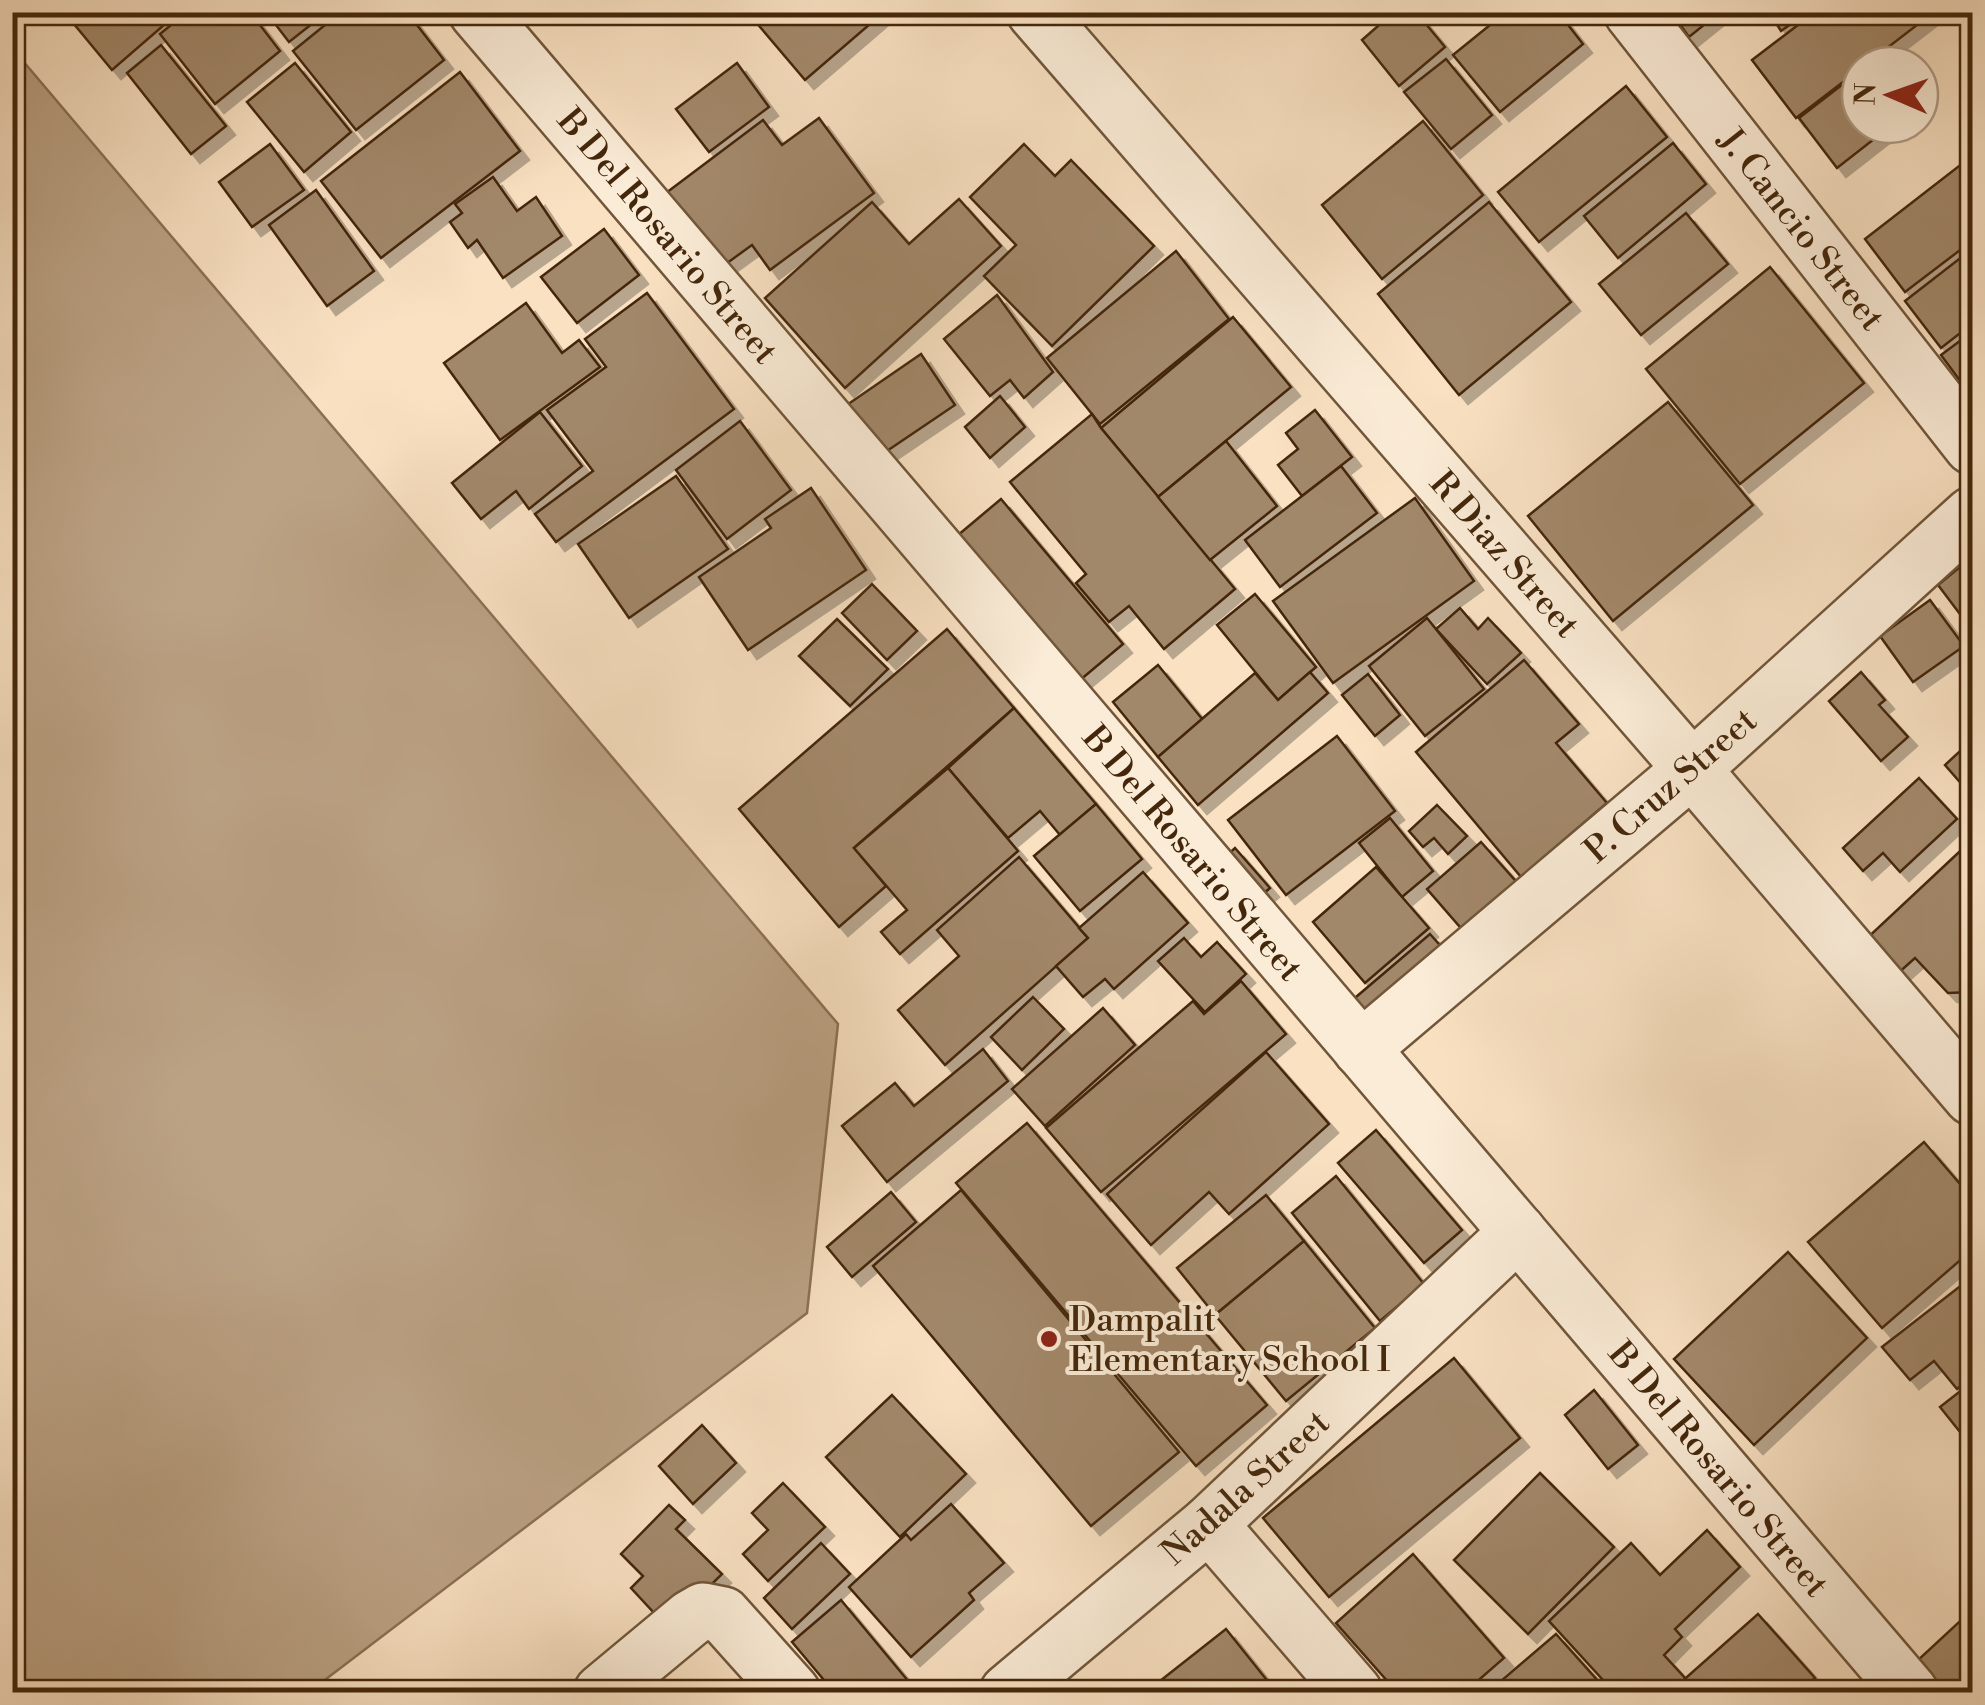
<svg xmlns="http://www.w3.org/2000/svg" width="1985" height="1705" font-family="'Libre Bodoni',serif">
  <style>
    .water { fill: #bba284; stroke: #8b7154; stroke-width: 2.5 }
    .building { fill: #a2886a; stroke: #44270b; stroke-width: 2.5; filter: url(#shadow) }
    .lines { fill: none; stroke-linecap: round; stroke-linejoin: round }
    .minor-casing { stroke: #715639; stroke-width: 60 }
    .minor { stroke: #fbecd7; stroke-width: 55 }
    .poi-dot { fill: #8f2418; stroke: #fbecd7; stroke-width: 4 }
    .labels { text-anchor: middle; stroke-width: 8; stroke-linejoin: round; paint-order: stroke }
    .street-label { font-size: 35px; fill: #44270b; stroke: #fbecd7 }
    .poi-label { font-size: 35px; fill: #44270b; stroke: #fbecd7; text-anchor: start }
  </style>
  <defs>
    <filter id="shadow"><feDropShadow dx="9" dy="9" stdDeviation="0" flood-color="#0004"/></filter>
  </defs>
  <rect width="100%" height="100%" fill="#f9e1c2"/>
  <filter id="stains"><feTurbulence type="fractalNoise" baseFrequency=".002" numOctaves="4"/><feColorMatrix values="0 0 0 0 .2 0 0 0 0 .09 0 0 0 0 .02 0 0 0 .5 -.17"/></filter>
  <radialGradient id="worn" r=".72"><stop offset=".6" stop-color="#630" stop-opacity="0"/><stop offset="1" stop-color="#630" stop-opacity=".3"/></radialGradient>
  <path class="water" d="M12 48 838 1024 807 1313 309 1692H13Z"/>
  <g class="building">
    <path d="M64 12H179L112 70Z"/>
    <path d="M187 12H250L280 51 215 104 160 34Z"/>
    <path d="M266 12H327L289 42Z"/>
    <path d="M341 12H407L444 60 356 130 293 51Z"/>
    <path d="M765 12H884L805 80 755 21Z"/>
    <path d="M1394 12H1416L1445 47 1399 86 1362 40Z"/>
    <path d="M1506 12H1558L1583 44 1500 112 1453 55Z"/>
    <path d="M1671 12H1720L1689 37Z"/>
    <path d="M1769 12H1808L1781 31Z"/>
    <path d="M1815 12H1928L1930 15 1865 65H1860V69L1796 118 1752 60Z"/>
    <path d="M161 45 226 126 191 154 127 73Z"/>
    <path d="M1446 59 1492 115 1451 149 1404 92Z"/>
    <path d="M295 63 351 132 304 172 247 102Z"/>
    <path d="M737 63 769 107 709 152 676 109Z"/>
    <path d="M1860 71V125H1892L1837 168 1799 118Z"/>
    <path d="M460 72 520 151 381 258 321 181Z"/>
    <path d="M1626 86 1667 137 1539 242 1498 192Z"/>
    <path d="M819 118 874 193 770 270 752 245 712 274 658 199 763 120 782 145Z"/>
    <path d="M1423 121 1483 195 1382 279 1322 205Z"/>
    <path d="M1673 143 1706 184 1618 258 1584 216Z"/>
    <path d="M270 144 304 190 252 227 219 182Z"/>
    <path d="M1024 144 1055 176 1071 160 1154 246 1052 346 984 276 1016 245 970 197Z"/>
    <path d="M1972 156V241L1905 292 1865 239Z"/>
    <path d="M493 177 517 211 536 197 562 236 503 278 477 240 468 248 450 222 462 213 455 204Z"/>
    <path d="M316 190 374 271 327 306 269 225Z"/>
    <path d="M959 199 1001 246 845 388 765 298 872 202 909 244Z"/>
    <path d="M1489 202 1571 302 1459 395 1378 294Z"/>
    <path d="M1686 213 1728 264 1641 335 1599 284Z"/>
    <path d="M604 229 639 275 577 323 541 277Z"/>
    <path d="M1972 249V324L1941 348 1905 301Z"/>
    <path d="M1176 251 1229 319 1100 424 1047 358Z"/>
    <path d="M1770 267 1864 383 1740 484 1646 369Z"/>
    <path d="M647 293 734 409 556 542 535 514 593 471 547 410 606 367 585 339Z"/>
    <path d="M997 295 1053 372 1024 398 1010 380 990 396 944 339Z"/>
    <path d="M526 303 562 353 579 340 600 367 500 440 444 363Z"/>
    <path d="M1233 317 1291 387 1158 497 1101 428Z"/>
    <path d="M1972 332V397L1941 355Z"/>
    <path d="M921 354 955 405 875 459 841 409Z"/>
    <path d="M1000 396 1025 427 990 458 965 427Z"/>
    <path d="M1668 402 1753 505 1613 621 1528 516Z"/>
    <path d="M1315 410 1352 457 1302 496 1278 465 1298 449 1286 433Z"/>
    <path d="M540 412 582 466 529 509 516 491 481 519 452 483Z"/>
    <path d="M1092 414 1101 428 1235 589 1164 649 1129 606 1109 622 1076 583 1086 574 1010 482Z"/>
    <path d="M740 421 791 490 727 539 676 470Z"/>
    <path d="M1226 441 1277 506 1210 560 1158 497Z"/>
    <path d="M1341 466 1377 513 1280 587 1245 540Z"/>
    <path d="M676 476 728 549 629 618 578 544Z"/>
    <path d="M811 488 866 570 748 650 699 577 771 528 765 519Z"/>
    <path d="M1415 498 1474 581 1333 683 1273 601Z"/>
    <path d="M1001 499 1123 644 1079 681 957 536Z"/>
    <path d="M1972 557V630L1938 585Z"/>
    <path d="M872 584 917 631 887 660 842 613Z"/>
    <path d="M1255 594 1316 667 1278 700 1217 625Z"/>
    <path d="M1930 600 1964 646 1913 682 1880 636Z"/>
    <path d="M1460 608 1478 629 1488 618 1521 653 1487 684 1436 629Z"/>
    <path d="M1427 618 1484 689 1425 736 1369 666Z"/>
    <path d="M837 619 888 669 850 706 799 656Z"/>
    <path d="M947 629 1014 708 854 848 886 886 839 927 739 809Z"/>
    <path d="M1524 660 1579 724 1556 743 1607 803 1521 877 1416 752Z"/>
    <path d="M1158 665 1203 720 1158 757 1113 702Z"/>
    <path d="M1310 672 1328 693 1198 805 1158 757 1255 673 1278 700Z"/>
    <path d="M1861 672 1885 700 1879 705 1908 737 1881 761 1829 701Z"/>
    <path d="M1368 674 1400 715 1375 736 1342 695Z"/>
    <path d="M1014 708 1096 804 1060 835 1040 811 1008 838 948 768Z"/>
    <path d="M1337 736 1395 811 1286 895 1228 820Z"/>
    <path d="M1972 740V796L1945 765Z"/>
    <path d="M948 768 1018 851 900 954 881 932 907 910 854 848Z"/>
    <path d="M1919 778 1957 819 1900 872 1883 853 1863 871 1843 848Z"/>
    <path d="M1096 804 1142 859 1080 911 1034 856Z"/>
    <path d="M1437 805 1467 836 1448 854 1434 838 1423 847 1409 831Z"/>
    <path d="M1390 818 1433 871 1402 897 1359 843Z"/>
    <path d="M1972 840V992L1948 993 1915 958 1895 976 1864 941Z"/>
    <path d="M1481 842 1521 887 1466 934 1427 889Z"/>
    <path d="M1235 848 1270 888 1249 906 1215 866Z"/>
    <path d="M1019 857 1088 938 945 1065 898 1010 959 956 937 930Z"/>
    <path d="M1376 867 1429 928 1365 983 1313 922Z"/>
    <path d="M1143 872 1188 923 1114 989 1105 979 1083 997 1056 966 1088 938 1079 928Z"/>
    <path d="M1430 934 1447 953 1365 1022 1349 1003Z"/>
    <path d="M1184 938 1201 957 1217 942 1246 974 1205 1012 1158 961Z"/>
    <path d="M1241 981 1286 1034 1101 1192 1046 1128 1193 1001 1204 1014Z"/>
    <path d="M1033 997 1064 1029 1022 1070 991 1037Z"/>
    <path d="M1103 1008 1135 1045 1045 1126 1012 1089Z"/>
    <path d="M983 1049 1008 1081 887 1182 842 1126 895 1083 914 1106Z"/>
    <path d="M1266 1052 1329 1124 1229 1214 1209 1192 1151 1245 1107 1194Z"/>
    <path d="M1027 1123 1267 1405 1196 1466 956 1183Z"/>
    <path d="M1376 1130 1462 1230 1424 1263 1338 1163Z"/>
    <path d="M1924 1142 1972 1198V1250L1882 1328 1808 1242Z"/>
    <path d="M1336 1176 1424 1284 1380 1321 1292 1213Z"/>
    <path d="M961 1190 1179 1452 1091 1526 873 1266Z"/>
    <path d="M891 1192 916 1222 852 1277 827 1247Z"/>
    <path d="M1266 1195 1304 1241 1215 1315 1177 1268Z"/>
    <path d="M1304 1241 1375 1328 1286 1401 1215 1315Z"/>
    <path d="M1788 1252 1867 1338 1754 1445 1674 1359Z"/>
    <path d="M1972 1277V1376L1957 1389 1934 1361 1910 1380 1882 1347Z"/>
    <path d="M1454 1358 1520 1438 1329 1597 1263 1518Z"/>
    <path d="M1972 1382V1430L1964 1437 1940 1407Z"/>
    <path d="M1594 1390 1638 1445 1608 1469 1565 1415Z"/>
    <path d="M892 1395 966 1474 900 1537 826 1457Z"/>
    <path d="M702 1425 736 1463 693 1504 659 1466Z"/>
    <path d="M1540 1473 1614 1547 1528 1634 1454 1560Z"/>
    <path d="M783 1483 825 1527 768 1581 743 1554 768 1530 752 1513Z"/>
    <path d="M951 1504 1004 1563 969 1593 974 1600 911 1657 849 1587 906 1534 911 1540Z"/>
    <path d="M669 1505 685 1520 676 1529 722 1574 668 1628 631 1588 643 1576 621 1554Z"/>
    <path d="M1707 1530 1740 1567 1675 1629 1682 1637 1664 1655 1686 1679 1670 1692H1614L1549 1621 1631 1543 1660 1575Z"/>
    <path d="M821 1543 850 1574 792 1629 764 1598Z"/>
    <path d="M1413 1554 1504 1658 1465 1692H1397L1336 1623Z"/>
    <path d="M841 1600 914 1688 909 1692H834L792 1642Z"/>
    <path d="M1972 1610V1692H1946L1917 1661Z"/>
    <path d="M1758 1614 1815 1678 1799 1692H1670Z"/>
    <path d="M1226 1629 1270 1684 1260 1692H1146Z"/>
    <path d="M1556 1634 1608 1692H1488Z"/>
  </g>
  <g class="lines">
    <g class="minor-casing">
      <g id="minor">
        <path d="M477 12 1910 1692"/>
        <path d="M1035 12 1692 769 1972 1097"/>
        <path d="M1632 12 1972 446"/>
        <path d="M1361 1049 1692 769 1972 515"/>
        <path d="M1209 1524 1354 1692"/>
        <path d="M602 1692 691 1618 703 1611 723 1615 792 1692"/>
        <path d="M1008 1692 1209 1524 1518 1232"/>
      </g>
    </g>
    <use href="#minor" class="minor"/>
  </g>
  <circle class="poi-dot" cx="1049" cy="1339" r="10"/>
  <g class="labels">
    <g class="street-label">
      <text transform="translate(1802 229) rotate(52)" y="12">J. Cancio Street</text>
      <text transform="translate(668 236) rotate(50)" y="12">B Del Rosario Street</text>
      <text transform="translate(1505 554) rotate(49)" y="12">R Diaz Street</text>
      <text transform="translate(1670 785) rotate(-41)" y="12">P. Cruz Street</text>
      <text transform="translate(1193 853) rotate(50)" y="12">B Del Rosario Street</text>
      <text transform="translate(1719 1469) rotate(50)" y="12">B Del Rosario Street</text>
      <text transform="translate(1245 1487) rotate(-42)" y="12">Nadala Street</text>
    </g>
    <g class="poi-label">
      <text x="1069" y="1331">Dampalit<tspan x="1069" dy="40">Elementary School I</tspan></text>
    </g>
  </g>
  <rect width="1985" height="1705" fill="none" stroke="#f9e1c2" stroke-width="50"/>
  <rect x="15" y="15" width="1955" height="1675" fill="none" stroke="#44270b" stroke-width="5"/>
  <rect x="25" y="25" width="1935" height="1655" fill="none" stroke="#44270b" stroke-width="2.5"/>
  <g transform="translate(1890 95) rotate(272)"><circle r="48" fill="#fbecd7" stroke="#b29d85" stroke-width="2.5"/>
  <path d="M0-8L18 38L0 25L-18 38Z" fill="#8f2418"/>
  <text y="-15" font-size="28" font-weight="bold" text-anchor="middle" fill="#44270b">N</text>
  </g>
  <rect width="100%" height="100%" filter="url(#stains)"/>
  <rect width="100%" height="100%" fill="url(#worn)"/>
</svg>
